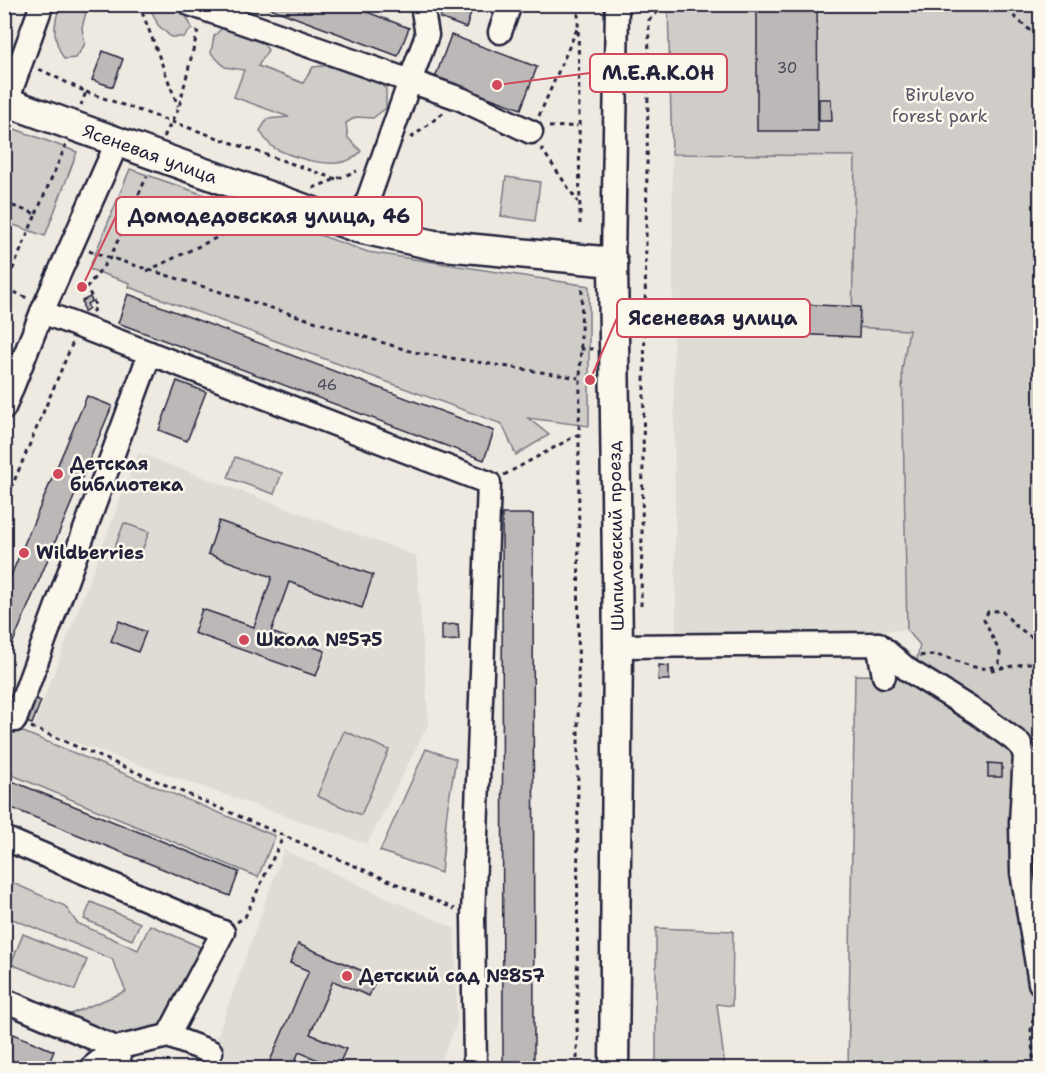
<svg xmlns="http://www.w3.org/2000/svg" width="1045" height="1073" font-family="'Shantell Sans',sans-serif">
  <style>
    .built { fill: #dfdbd5 }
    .green { fill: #d0cdc9; stroke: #797882; stroke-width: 1.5 }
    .building { fill: #bcb8b8; stroke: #22223b; stroke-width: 1.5 }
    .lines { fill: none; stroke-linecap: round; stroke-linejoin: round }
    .minor-casing { stroke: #22223b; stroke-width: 27 }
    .major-casing { stroke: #22223b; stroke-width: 33 }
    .path { stroke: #22223b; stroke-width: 3; stroke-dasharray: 4.5 4.5; stroke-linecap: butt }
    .minor { stroke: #fbf7ec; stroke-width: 22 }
    .major { stroke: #fbf7ec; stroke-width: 28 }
    .poi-dot { fill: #d1495b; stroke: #fbf7ec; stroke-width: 2 }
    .labels { text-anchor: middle; stroke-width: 5; stroke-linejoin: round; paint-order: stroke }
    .number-label { font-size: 15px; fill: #48485a }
    .park-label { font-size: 18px; fill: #565566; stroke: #fbf7ec }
    .street-label { font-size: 18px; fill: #22223b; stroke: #fbf7ec }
    .poi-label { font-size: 18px; font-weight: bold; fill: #22223b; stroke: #fbf7ec; text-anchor: start }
    .leader { fill: none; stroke: #d1495b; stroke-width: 2 }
    .callout-dot { fill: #d1495b; stroke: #fbf7ec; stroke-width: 2 }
    .callout { fill: #fbf7ec; stroke: #d1495b; stroke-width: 2 }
    .callout-label { font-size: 20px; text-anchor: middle; font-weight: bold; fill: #22223b }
  </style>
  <rect width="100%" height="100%" fill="#eeeae2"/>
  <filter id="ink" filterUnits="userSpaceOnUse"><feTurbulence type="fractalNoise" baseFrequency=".0167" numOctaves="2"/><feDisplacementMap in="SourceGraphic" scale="12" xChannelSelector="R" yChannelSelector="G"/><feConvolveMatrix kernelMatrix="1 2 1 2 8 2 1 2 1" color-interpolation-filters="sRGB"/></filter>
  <g filter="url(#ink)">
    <g class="built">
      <path d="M672 154 855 156 852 326 909 329 902 370 907 630 676 634Z"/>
      <path d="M138 453 416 556 429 723 367 844 33 728Z"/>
      <path d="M284 850 455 929 457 1023 438 1068H206Z"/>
    </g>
    <g class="green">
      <path d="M61 4 92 5 87 8 82 28 85 44 76 58 64 59C53 40 52 25 61 4Z"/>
      <path d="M149 5C174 5 182 3 192 28L184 37H171L158 25Z"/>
      <path d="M668 5H1040V1068H848L855 675 901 676 915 668 920 645 907 630 902 370 909 330 852 327 855 156 672 154Z"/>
      <path d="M223 27 262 41 268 50 258 66 303 83 313 67C344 63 362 67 386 89V108L373 118 356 117 346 123 348 138 361 151C343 174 298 159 276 149 269 146 264 137 260 131L267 119 289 117 234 97 244 70 225 67 211 53 214 36Z"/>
      <path d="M4 125 77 152 45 236 5 222Z"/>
      <path d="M130 169 368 252 589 286V426L528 418 549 435 516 455 502 424 129 287 130 283 89 269Z"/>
      <path d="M506 177 540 182 535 221 501 216Z"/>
      <path d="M235 457 282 473 274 494 228 478Z"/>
      <path d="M124 523 149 532 138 561 113 552Z"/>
      <path d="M4 724 275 836 258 877 5 772Z"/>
      <path d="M344 731 389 750 361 815 317 796Z"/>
      <path d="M426 749 456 759 447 811 441 873 380 851Z"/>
      <path d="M4 879 65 906 77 923 138 950 150 925 200 947 164 1027 117 1041 68 1015 126 991 112 959 5 916Z"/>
      <path d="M91 902 140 923 132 940 84 919Z"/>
      <path d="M656 928 733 931 732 1006 717 1004 725 1068H656Z"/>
      <path d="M23 934 87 960 75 990 11 964Z"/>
    </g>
    <g class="building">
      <path d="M259 4H346L409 28 398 56Z"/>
      <path d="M445 4H474L466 28 440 18Z"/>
      <path d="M757 4H817L818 131H757Z"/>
      <path d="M451 35 537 67 521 109 435 78Z"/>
      <path d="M103 51 123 59 113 87 92 80Z"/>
      <path d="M819 99H831L832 121H819Z"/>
      <path d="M128 294 494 431 484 460 118 323Z"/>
      <path d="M90 297 92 301 87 304 89 308 84 312 82 301Z"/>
      <path d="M795 304 860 307 859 337 793 334Z"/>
      <path d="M177 381 206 392 187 441 159 430Z"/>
      <path d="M87 396 112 406 4 664V592Z"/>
      <path d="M502 514H533L534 1068H503Z"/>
      <path d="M219 521 373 575 362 608 289 582 271 632 325 651 316 676 194 633 202 609 254 627 272 577 208 554Z"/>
      <path d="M119 621 146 632 138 652 111 641Z"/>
      <path d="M458 624 459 640 442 641V625Z"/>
      <path d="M659 665 669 666V680H658Z"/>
      <path d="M27 695 41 701 32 724 17 719Z"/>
      <path d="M988 763 1002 764V777H988Z"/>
      <path d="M4 778 239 872 230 896 4 805Z"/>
      <path d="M298 944 377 977 369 996 333 981 310 1034 346 1049 337 1068 299 1052 292 1068H267L309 971 290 963Z"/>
      <path d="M4 1030 54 1051 47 1068H19L4 1062Z"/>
    </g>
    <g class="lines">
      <g class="minor-casing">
        <g id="minor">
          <path d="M190 4 410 81 358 228"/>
          <path d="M426 4 423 11 427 35 410 81 461 99 531 132"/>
          <path d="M500 32 510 4"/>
          <path d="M7 101 42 4"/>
          <path d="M613 262 617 4"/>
          <path d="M42 312 489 483 473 916 475 1068"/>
          <path d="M4 408 42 312 117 143"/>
          <path d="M878 644 884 676"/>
          <path d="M618 646 878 644 908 670 979 714 1020 744 1025 755 1021 822 1022 872 1040 983"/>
          <path d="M4 716 15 720 150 353"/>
          <path d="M4 838 223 932 168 1036"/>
          <path d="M4 1000 116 1048 121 1068"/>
          <path d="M91 1068 116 1048 168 1036 211 1052"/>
        </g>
      </g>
      <g class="major-casing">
        <path id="major" d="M4 101 358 228 434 245 613 262 618 646 614 1068"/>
      </g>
      <g class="path">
        <path d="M139 4 178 106"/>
        <path d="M578 4 580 224"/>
        <path d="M1000 4 1040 39"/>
        <path d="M39 69 86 92 81 105"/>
        <path d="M86 92 336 179"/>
        <path d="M539 116 577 29"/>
        <path d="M549 127 577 126"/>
        <path d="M164 137 179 107 199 26"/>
        <path d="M411 138 443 113"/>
        <path d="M541 148 578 202"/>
        <path d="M313 188 357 171"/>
        <path d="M4 203 36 214 4 290"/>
        <path d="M36 214 66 145"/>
        <path d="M89 251 413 352 579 378"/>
        <path d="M147 271 260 217"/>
        <path d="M6 288 27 298"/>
        <path d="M92 312 96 307 87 287 110 258 147 176"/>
        <path d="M580 349H593"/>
        <path d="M504 475 579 434"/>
        <path d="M4 505 73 342"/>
        <path d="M641 606 649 20 666 4"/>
        <path d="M920 656C951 649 974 679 999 664L1000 653 984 620 988 612 1001 610 1016 626 1040 643"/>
        <path d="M991 670 1040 661"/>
        <path d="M31 727 455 909"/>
        <path d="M237 922 245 917 284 835"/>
        <path d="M577 1068 579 434 582 286"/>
        <path d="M1034 1068 1031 1030 1037 1000"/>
      </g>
      <use href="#minor" class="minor"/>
      <use href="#major" class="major"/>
    </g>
  </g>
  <g class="poi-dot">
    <circle cx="58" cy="474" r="6"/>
    <circle cx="24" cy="553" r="6"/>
    <circle cx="244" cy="640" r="6"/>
    <circle cx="347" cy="976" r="6"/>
  </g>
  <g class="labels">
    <g class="number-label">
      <text x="787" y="73">30</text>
      <text x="327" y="390">46</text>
    </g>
    <g class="park-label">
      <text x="940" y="101">Birulevo<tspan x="940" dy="21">forest park</tspan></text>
    </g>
    <g class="street-label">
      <text transform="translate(150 154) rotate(20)" y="6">Ясеневая улица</text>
      <text transform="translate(616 536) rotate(-91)" y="6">Шипиловский проезд</text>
    </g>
    <g class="poi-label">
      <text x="70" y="470">Детская<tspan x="70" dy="21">библиотека</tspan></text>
      <text x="36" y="559">Wildberries</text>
      <text x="256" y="646">Школа №575</text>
      <text x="359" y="982">Детский сад №857</text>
    </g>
  </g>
  <path class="leader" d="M497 85L590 73M82 287L116 216M590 380L617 318"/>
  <g class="callout-dot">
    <circle cx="497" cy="85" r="6"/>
    <circle cx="82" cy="287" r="6"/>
    <circle cx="590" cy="380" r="6"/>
  </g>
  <g class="callout">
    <rect x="590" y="54" width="137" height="38" rx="6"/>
    <rect x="116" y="197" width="306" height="38" rx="6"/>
    <rect x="617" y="299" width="193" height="38" rx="6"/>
  </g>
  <g class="callout-label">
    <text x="658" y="80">М.Е.А.К.ОН</text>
    <text x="269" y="223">Домодедовская улица, 46</text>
    <text x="713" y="325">Ясеневая улица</text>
  </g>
  <rect width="1045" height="1073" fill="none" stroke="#fbf7ec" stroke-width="24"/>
  <rect x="12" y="12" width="1021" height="1049" fill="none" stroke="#22223b" stroke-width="2" filter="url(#ink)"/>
</svg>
